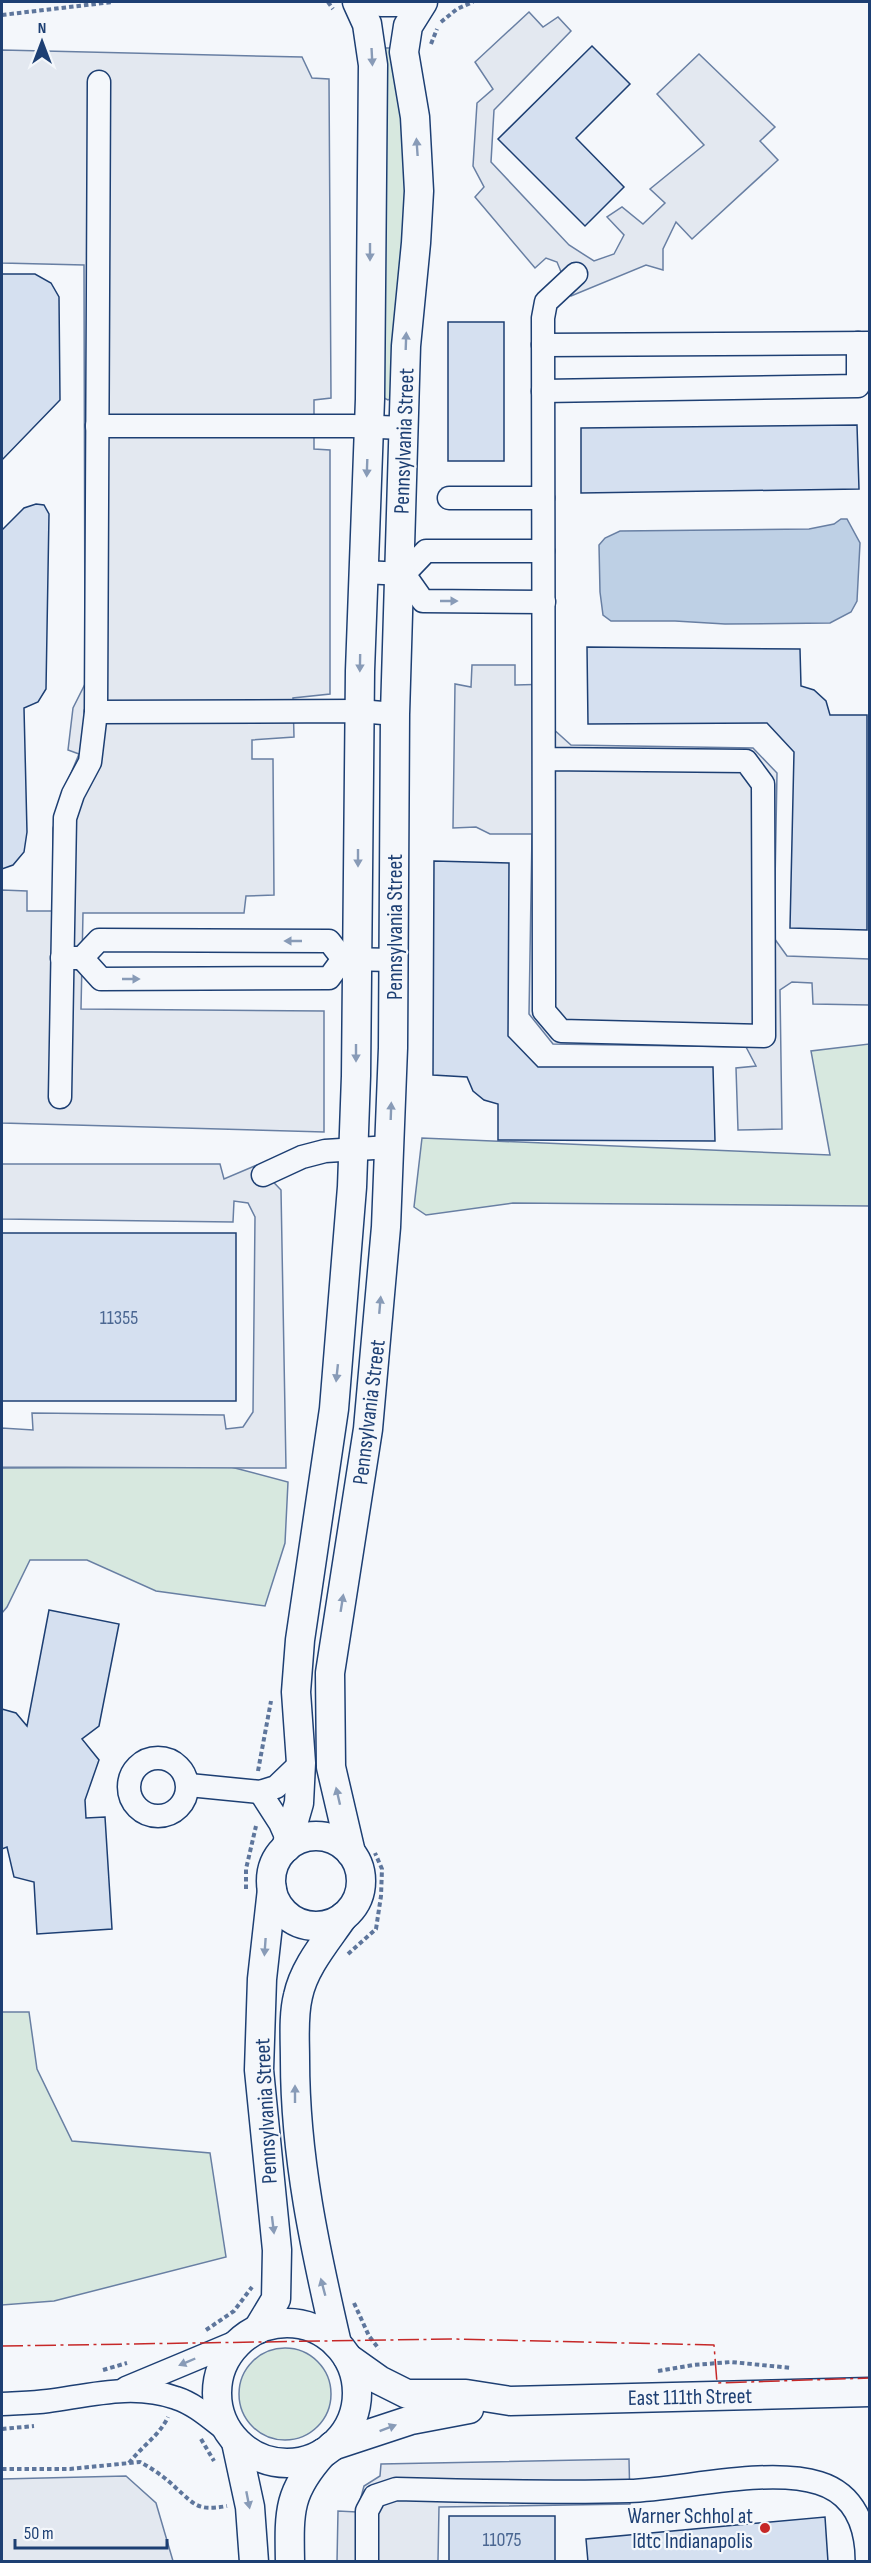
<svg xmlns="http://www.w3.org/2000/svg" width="871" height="2563" font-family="'Sofia Sans Condensed',sans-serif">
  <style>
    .green { fill: #d7e8df; stroke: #687fa3; stroke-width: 1.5 }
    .parking { fill: #e3e8f0; stroke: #687fa3; stroke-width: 1.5 }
    .water { fill: #bed0e5; stroke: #687fa3; stroke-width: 1.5 }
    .building { fill: #d5e0f0; stroke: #1d3f73; stroke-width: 1.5 }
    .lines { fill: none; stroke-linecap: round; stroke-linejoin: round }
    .minor-casing { stroke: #1d3f73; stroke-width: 25 }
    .major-casing { stroke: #1d3f73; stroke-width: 31 }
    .path { stroke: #5e769c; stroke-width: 4; stroke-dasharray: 4.5 3; stroke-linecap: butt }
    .minor { stroke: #f4f7fb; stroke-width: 22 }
    .major { stroke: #f4f7fb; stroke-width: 28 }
    .power { stroke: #c62828; stroke-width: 1.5; stroke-dasharray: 21 4.5 3 4.5; stroke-linecap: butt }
    .oneway { fill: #889bb7 }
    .poi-dot { fill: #c62828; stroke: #f4f7fb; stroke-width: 2 }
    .labels { text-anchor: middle; stroke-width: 4.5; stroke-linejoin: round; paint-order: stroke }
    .number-label { font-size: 20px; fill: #4b6792 }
    .street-label { font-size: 22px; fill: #1d3f73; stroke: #f4f7fb }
    .poi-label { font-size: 22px; fill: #1d3f73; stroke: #f4f7fb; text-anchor: end }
  </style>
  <rect width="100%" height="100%" fill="#f4f7fb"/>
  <g class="green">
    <path d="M385 48H390L400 102 406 186 392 398 388 400 384 398Z"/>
    <path d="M869 1044V1206L513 1203 426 1215 414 1207 422 1138 830 1155 811 1051Z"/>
    <path d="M231 1467 288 1482 285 1543 265 1606 156 1591 87 1560H30L7 1607 2 1613V1468Z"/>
    <path d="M2 2012H29L37 2069 72 2141 210 2153 226 2257 54 2301 2 2305Z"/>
    <circle cx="285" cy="2394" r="46"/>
  </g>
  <g class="parking">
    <path d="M529 12 543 27 558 17 571 31 494 110 491 162 569 245 594 261 614 254 624 235 607 217 622 207 643 224 665 203 650 189 704 145 657 94 699 54 775 127 760 141 778 160 692 239 676 222 663 249V270L646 265 571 296 557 262 546 258 535 268 475 197 484 187 473 166 477 103 493 89 475 62Z"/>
    <path d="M2 50 302 57 312 78 329 79 331 398 314 400V449L330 450V694L293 698 294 737 252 740V759H273L274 895 246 896 244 913H83L81 1009 324 1011V1132L2 1123V890L27 891V911H53V828L67 783 79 754 68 750 73 708 85 684 84 265 2 263Z"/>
    <path d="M472 665H515V685L553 684 551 727 571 745 753 748 777 773 774 938 787 956 869 959 870 965 869 1005 813 1004 812 983 792 982 780 990 782 1129 738 1130 736 1068 756 1066 746 1047 553 1044 529 1014 532 834H490L476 827 453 828 455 684 471 687Z"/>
    <path d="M2 1164H220L224 1179 257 1165 281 1190 286 1468 2 1467V1428L33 1430 32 1413 224 1415 226 1429 243 1427 253 1412 255 1217 248 1203 234 1201 233 1222 2 1219Z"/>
    <path d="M629 2459 630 2504 439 2507 438 2561 337 2562 338 2511 357 2512 364 2486 380 2476 381 2464Z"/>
    <path d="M126 2476 156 2503 173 2561H2V2479Z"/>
  </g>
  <path class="water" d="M841 519H847L860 543 857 601 851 612 830 623 725 624 675 621H611L603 615 600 592 599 545 605 538 620 531 809 529 834 524Z"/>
  <g class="building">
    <path d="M592 46 630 84 576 138 624 187 585 226 498 139Z"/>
    <path d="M2 274H35L51 283 59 297 60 400 2 460Z"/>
    <rect x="448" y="322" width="56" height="139"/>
    <path d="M857 425 859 489 581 493V428Z"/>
    <path d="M36 504 44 505 49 514 46 689 38 702 24 708 27 832 24 852 13 865 2 869V530L24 508Z"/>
    <path d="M587 647 800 649 801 686 814 690 826 701 830 715H867V930L790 928 794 752 767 723 588 724Z"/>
    <path d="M434 861 509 863 508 1036 538 1067H713L715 1141 498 1140V1104L484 1100 473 1091 467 1077 433 1075Z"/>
    <rect x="2" y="1233" width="234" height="168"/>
    <path d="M49 1610 119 1624 99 1726 82 1739 99 1760 85 1800 86 1818 105 1817 112 1929 37 1934 34 1882 14 1877 7 1847 2 1849V1709L16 1713 27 1726Z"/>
    <rect x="449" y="2516" width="106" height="46"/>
    <path d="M825 2517 828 2562H588L586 2539Z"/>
  </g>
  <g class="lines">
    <g class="minor-casing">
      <g id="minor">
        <path d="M543 345 870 343"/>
        <path d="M543 391 858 386V343"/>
        <path d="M97 426H352L405 428"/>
        <path d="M449 498H543"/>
        <path d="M363 572 404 574 426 551H543"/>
        <path d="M404 574 423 601 544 602"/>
        <path d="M96 712 359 711 395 714"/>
        <path d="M544 759 746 761 763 784 764 1036 561 1031 544 1011V974L543 318 546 302 576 274"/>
        <path d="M62 958H82L99 940 329 941 343 959 394 960"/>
        <path d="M82 958 101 979 329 978 343 959"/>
        <path d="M60 1097 65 818 73 794 90 762 96 712 99 82"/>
        <path d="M263 1175 302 1157 325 1151 390 1147"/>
        <circle cx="158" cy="1787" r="29"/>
        <path d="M189 1785 260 1792 276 1787 301 1763"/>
        <path d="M260 1792 280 1823 288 1841"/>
        <path d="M126 2388 241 2340"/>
        <path d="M2 2404C17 2403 33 2403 48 2401 91 2395 134 2383 176 2398 195 2404 211 2419 227 2431"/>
        <path d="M367 2562V2511L375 2496 396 2489C473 2491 552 2493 629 2491 683 2489 769 2467 819 2483 855 2494 867 2527 867 2562"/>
      </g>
    </g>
    <g class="major-casing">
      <g id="major">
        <path d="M381 2H408"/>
        <circle cx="316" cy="1881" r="45"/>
        <path d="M286 1848 299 1803 301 1763 296 1692 300 1640 334 1409 352 1187 356 1076 360 671 370 399 373 65 367 24 357 2"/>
        <path d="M351 1853 331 1767 330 1673 368 1429 386 1227 393 1048 395 714 406 346 416 243 419 191 415 117 404 52 408 26 423 2"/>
        <circle cx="287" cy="2393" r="70"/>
        <path d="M258 2329 276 2299 277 2250 259 2070 262 1979 272 1889"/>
        <path d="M337 2344C315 2249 295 2157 295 2060 295 2039 293 2016 298 1996 304 1967 326 1942 343 1917"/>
        <path d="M348 2358 379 2380 407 2394H466L510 2401 870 2392"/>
        <path d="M236 2442 250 2507 254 2562"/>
        <path d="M332 2446 411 2420 469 2409"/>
        <path d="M290 2562C289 2511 288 2492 323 2453"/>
      </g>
    </g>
    <g class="path">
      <path d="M328 2 333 9"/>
      <path d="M2 15 112 2"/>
      <path d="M441 22 457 9 473 2"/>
      <path d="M431 44 437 29"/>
      <path d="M258 1771 271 1701"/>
      <path d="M246 1889V1869L256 1826"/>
      <path d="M348 1954 376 1929 381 1896 382 1869 375 1853"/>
      <path d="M354 2303 369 2336 379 2349"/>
      <path d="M206 2330 234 2311 252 2287"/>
      <path d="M103 2370 127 2363"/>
      <path d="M658 2371 693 2365 731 2362 791 2368"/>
      <path d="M2 2429 34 2426"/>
      <path d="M201 2439 214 2461"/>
      <path d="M129 2463C142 2446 159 2436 168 2417"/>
      <path d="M2 2469H70L140 2462C153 2469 166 2478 176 2488 196 2506 198 2511 227 2506"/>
    </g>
    <use href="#minor" class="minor"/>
    <use href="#major" class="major"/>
    <path class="power" d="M2 2346 451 2339 714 2345 717 2383 870 2378"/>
  </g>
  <defs><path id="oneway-solid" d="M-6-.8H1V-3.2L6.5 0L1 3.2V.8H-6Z" transform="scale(1.5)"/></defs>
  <g class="oneway">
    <use href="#oneway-solid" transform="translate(372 57) rotate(87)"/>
    <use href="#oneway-solid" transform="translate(417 147) rotate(-94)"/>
    <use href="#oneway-solid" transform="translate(370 252) rotate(90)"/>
    <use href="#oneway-solid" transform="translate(406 341) rotate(-88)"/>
    <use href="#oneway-solid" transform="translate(367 468) rotate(92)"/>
    <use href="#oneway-solid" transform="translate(449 601)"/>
    <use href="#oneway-solid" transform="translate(360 663) rotate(91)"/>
    <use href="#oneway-solid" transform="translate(358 858) rotate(90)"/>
    <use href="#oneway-solid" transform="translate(293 941) rotate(-180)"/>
    <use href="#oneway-solid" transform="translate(131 979)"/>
    <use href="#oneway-solid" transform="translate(356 1053) rotate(90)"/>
    <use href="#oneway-solid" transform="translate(391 1111) rotate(-88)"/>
    <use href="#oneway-solid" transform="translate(380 1305) rotate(-85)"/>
    <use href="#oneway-solid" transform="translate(337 1373) rotate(96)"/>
    <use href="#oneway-solid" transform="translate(342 1603) rotate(-81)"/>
    <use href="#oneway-solid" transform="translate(338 1796) rotate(-103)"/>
    <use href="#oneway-solid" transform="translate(265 1947) rotate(94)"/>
    <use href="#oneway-solid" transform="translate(295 2094) rotate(-90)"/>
    <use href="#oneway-solid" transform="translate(273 2225) rotate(83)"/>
    <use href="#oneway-solid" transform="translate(323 2287) rotate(-105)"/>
    <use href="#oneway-solid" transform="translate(187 2362) rotate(157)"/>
    <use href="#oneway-solid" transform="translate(388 2428) rotate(-21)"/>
    <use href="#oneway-solid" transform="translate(248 2500) rotate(79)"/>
  </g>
  <circle class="poi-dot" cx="765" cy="2528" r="6"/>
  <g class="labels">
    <g class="number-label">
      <text x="119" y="1324">11355</text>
      <text x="502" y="2546">11075</text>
    </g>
    <g class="street-label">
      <text transform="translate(403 441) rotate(-88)" y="8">Pennsylvania Street</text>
      <text transform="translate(394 927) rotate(-90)" y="8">Pennsylvania Street</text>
      <text transform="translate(368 1412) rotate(-83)" y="8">Pennsylvania Street</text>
      <text transform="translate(265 2111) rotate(-93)" y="8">Pennsylvania Street</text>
      <text transform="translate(690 2396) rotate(-1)" y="8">East 111th Street</text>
    </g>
    <g class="poi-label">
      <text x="753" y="2523">Warner Schhol at<tspan x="753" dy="25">Idtc Indianapolis</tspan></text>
    </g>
  </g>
  <rect width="871" height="2563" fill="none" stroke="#1d3f73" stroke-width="6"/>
  <g transform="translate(42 42)" stroke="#f4f7fb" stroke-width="4.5" paint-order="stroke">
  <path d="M0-4.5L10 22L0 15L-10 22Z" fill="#1d3f73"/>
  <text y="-9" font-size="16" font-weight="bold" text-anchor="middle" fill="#1d3f73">N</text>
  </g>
  <path d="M15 2539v9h152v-9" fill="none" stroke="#1d3f73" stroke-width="3"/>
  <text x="24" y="2539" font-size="18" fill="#1d3f73" stroke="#f4f7fb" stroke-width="4.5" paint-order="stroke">50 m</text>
</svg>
